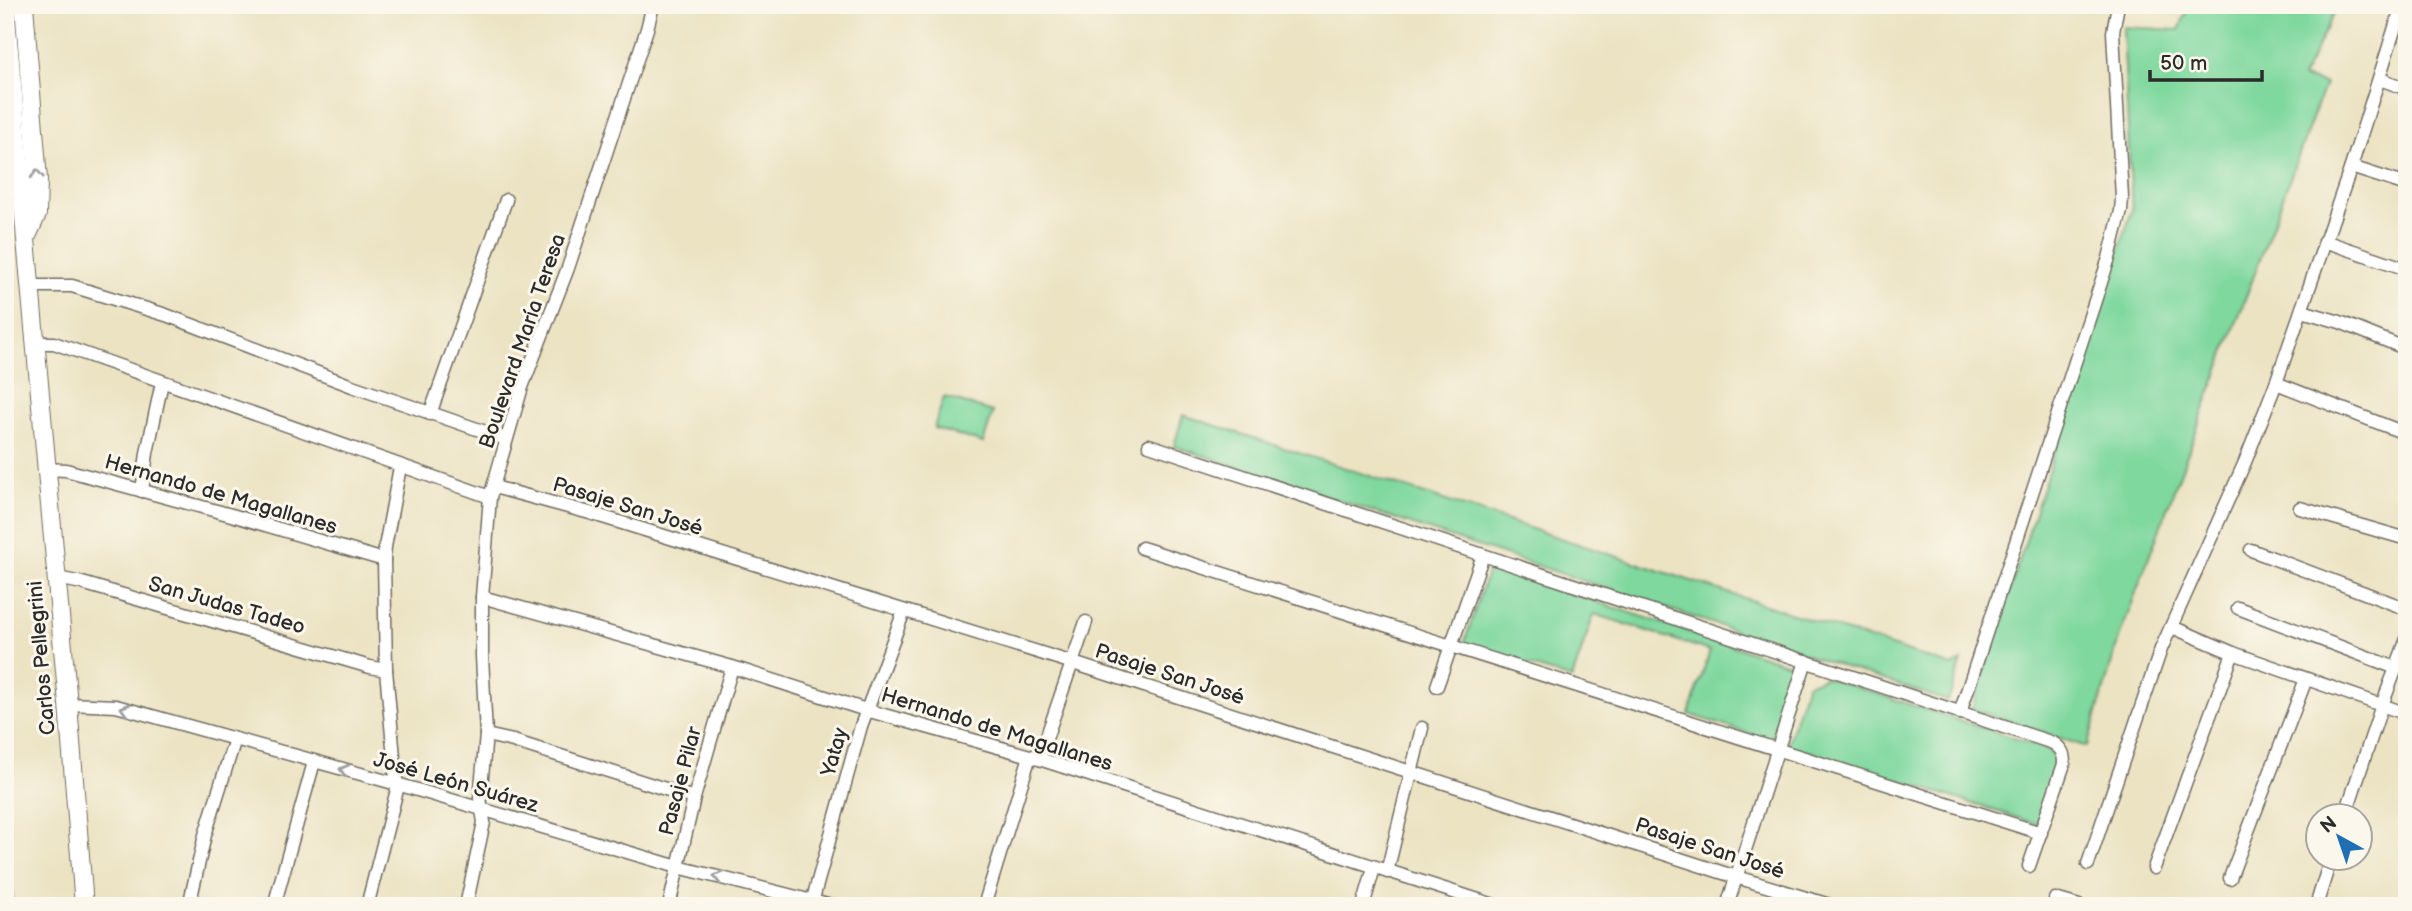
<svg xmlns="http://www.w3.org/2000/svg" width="2412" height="911" font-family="'Balsamiq Sans',sans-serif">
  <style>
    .green { fill: #7fd89e; stroke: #558264; stroke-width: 2 }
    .water { fill: #79b0e8; stroke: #526e8a; stroke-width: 2 }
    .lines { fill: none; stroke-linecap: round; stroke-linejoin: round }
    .street-casing { stroke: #6f6b60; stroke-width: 15 }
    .secondary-casing { stroke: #6f6b60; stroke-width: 20 }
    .street { stroke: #fff; stroke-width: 12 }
    .secondary { stroke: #fff; stroke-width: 18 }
    .oneway { stroke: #a0a0a0 }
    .labels { text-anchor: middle; stroke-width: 6; stroke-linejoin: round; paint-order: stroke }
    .street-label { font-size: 21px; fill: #2b2b2b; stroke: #fbf7ec }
  </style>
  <rect width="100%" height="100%" fill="#fbf7ec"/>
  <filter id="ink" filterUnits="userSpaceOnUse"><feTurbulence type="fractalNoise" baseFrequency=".0143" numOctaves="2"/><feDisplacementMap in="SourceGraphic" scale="14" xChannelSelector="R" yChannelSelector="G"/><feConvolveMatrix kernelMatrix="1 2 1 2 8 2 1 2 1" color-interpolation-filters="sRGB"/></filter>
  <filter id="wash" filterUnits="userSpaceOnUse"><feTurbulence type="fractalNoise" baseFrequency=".00686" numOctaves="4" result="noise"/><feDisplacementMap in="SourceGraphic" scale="28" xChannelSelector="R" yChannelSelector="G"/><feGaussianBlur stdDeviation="1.57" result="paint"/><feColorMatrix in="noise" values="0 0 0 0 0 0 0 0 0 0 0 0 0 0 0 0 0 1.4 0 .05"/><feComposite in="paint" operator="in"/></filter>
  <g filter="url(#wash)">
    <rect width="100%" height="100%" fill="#ece3c3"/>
    <g class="green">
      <path d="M2189 5H2338L2302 78 2325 84 2119 638 2087 747 1972 709 2132 210 2123 27 2179 30Z"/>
      <path d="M944 397 993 412 983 443 934 428Z"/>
      <path d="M1183 415 1952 666 1962 661 1948 701 1174 446Z"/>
      <path d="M1489 567 1795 666 1771 741 1689 714 1710 651 1594 614 1572 679 1464 644Z"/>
      <path d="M1825 677 2048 749 2057 763 2037 824 1787 745 1807 684Z"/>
    </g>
    <path class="water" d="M5 809 13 906H5Z"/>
  </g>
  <g filter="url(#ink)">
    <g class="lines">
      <g class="street-casing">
        <g id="street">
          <path d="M2380 79 2407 89"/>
          <path d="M2351 167 2407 185"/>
          <path d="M2324 241 2407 269"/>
          <path d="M29 286H72L166 315 352 386 506 439"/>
          <path d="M2302 311 2340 322 2407 349"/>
          <path d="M34 343H54L490 497"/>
          <path d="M2276 383 2407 434"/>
          <path d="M430 414 506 200"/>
          <path d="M1149 445 2053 743C2062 749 2064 753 2064 764L2029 866"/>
          <path d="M46 469 66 470 235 516 384 560"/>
          <path d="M494 487 590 513 1073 663 1736 877 1833 906"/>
          <path d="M142 491 147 453 162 382"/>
          <path d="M2300 508 2407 539"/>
          <path d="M1142 548 2041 833"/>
          <path d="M2251 550 2407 609"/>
          <path d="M57 578 82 583 370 667 386 670"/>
          <path d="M482 597 732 667 866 710 1030 756 1497 906"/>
          <path d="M2238 608 2396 668"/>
          <path d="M2172 627 2233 653 2407 714"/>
          <path d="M1437 686 1483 555"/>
          <path d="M68 704 116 706 397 784 678 867 832 906"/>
          <path d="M1960 713 2109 258 2121 211 2122 198 2113 32 2118 5"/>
          <path d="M486 735 513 741 694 798"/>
          <path d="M1039 759 1086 622"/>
          <path d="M2345 816 2382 705 2407 639"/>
          <path d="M2088 864 2161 649 2245 462 2276 383 2351 167 2402 5"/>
          <path d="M2154 868 2233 653"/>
          <path d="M1387 872 1422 728"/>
          <path d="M2230 878 2306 679"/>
          <path d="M2055 899 2079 906"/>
          <path d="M189 906 205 835 235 739"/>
          <path d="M274 906 314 762"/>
          <path d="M367 906 397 790 386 670 384 560 385 547 400 467"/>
          <path d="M466 906 484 822 480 798 486 735 482 656V597L490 497 522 387 568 268 647 29 653 5"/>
          <path d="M669 906 694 798 732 667"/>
          <path d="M811 906 861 726 904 611"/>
          <path d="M984 906 1030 756"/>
          <path d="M1363 906 1374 868"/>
          <path d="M1727 906 1806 661"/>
          <path d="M2316 906 2331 858"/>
          <path d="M2404 906 2407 899"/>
        </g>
      </g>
      <g class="secondary-casing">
        <g id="secondary">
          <path d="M24 5 38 180 37 214 27 236"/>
          <path d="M5 7 68 704 84 906"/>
        </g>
      </g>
      <use href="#street" class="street"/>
      <use href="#secondary" class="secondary"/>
    </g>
    <defs><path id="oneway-chevron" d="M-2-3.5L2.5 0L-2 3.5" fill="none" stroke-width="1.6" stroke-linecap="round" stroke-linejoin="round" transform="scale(1.75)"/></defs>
    <g class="oneway">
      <use href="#oneway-chevron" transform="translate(37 174) rotate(-93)"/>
      <use href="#oneway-chevron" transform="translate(125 709) rotate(-164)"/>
      <use href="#oneway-chevron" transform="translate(344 770) rotate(-165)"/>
      <use href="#oneway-chevron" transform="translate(718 877) rotate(-166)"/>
    </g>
  </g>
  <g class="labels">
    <g class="street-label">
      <text transform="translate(522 341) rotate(-71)" y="7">Boulevard María Teresa</text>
      <text transform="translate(221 494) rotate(16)" y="7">Hernando de Magallanes</text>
      <text transform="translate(628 506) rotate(17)" y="7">Pasaje San José</text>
      <text transform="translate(227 605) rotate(16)" y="7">San Judas Tadeo</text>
      <text transform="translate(41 658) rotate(-95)" y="7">Carlos Pellegrini</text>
      <text transform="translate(1170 674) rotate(18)" y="7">Pasaje San José</text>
      <text transform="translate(997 729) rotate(17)" y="7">Hernando de Magallanes</text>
      <text transform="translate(834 752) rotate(-74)" y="7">Yatay</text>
      <text transform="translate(680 781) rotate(-75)" y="7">Pasaje Pilar</text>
      <text transform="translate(456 782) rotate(16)" y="7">José León Suárez</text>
      <text transform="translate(1710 848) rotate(18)" y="7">Pasaje San José</text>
    </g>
  </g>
  <rect width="2412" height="911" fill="none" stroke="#fbf7ec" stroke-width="28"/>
  <g transform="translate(2339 837) rotate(320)"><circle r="33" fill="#fbf7ec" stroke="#a8a59f" stroke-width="2"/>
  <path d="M0-5L12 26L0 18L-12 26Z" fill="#1f6fb2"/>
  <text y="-10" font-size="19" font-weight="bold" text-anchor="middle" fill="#2b2b2b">N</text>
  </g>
  <path d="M2150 70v10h112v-10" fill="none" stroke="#2b2b2b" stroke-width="3.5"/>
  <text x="2160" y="70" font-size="21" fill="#2b2b2b" stroke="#fbf7ec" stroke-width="5" paint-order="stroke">50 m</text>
</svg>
